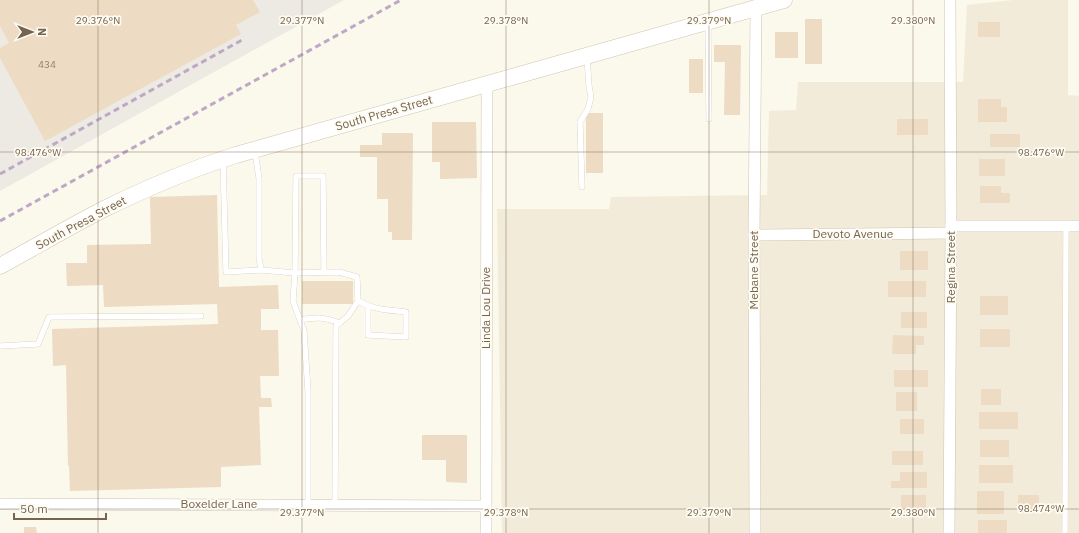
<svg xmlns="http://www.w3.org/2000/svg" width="1079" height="533" font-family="'IBM Plex Sans',sans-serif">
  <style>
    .residential { fill: #f3ebda }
    .industrial { fill: #edeae4 }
    .building { fill: #eddbc3 }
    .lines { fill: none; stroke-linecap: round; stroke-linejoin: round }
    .lane-casing { stroke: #cdc3b2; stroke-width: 6 }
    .street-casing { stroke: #cdc3b2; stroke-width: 12 }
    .secondary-casing { stroke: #d0c3af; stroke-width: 17 }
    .lane { stroke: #fff; stroke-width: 5.5 }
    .street { stroke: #fff; stroke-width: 11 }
    .secondary { stroke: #fff; stroke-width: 16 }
    .rail { stroke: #bda9c6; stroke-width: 3; stroke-dasharray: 6 4; stroke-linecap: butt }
    .ticks { fill: none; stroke: #756450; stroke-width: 1; stroke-opacity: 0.45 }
    .labels { text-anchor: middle; stroke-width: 3.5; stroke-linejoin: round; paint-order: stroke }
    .number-label { font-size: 10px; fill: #93826d }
    .street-label { font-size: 12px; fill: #756450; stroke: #fefbf2 }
    .ticks-label { font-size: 10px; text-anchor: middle; fill: #756450; stroke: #fefbf2; stroke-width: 3.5; stroke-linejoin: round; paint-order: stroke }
  </style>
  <rect width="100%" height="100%" fill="#fbf8ec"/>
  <path class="residential" d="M1013 0H1068V95L1079 96V533H502L497 209H609L611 197 767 195 769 111 796 110 798 82H963L967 5Z"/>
  <path class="industrial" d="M0 0H344L0 191Z"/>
  <g class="building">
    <path d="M0 0H253L260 12 236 25 241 34 45 141 0 58V48L9 43 0 26Z"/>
    <rect x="805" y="19" width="17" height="45"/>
    <rect x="978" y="22" width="22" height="15"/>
    <rect x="775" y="32" width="23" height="26"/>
    <path d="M714 45H741L740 115H724L725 62H714Z"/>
    <rect x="689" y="59" width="14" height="34"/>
    <path d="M978 99H1001V107H1007V122H978Z"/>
    <rect x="586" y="113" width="17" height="60"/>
    <rect x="897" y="119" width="31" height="16"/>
    <path d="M432 122H476L477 178 440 179V162H432Z"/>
    <path d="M382 133H413L412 240H392V232H388V199H377V157H360V145H382Z"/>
    <rect x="990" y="134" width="30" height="13"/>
    <rect x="979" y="159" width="26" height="17"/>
    <path d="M980 186H1001V193H1010V203H980Z"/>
    <path d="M217 195 219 287 278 285 279 309H261V330H278L279 376H260L261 398H271L272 407H259L261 465 221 467V487L70 491 69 466H68L66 365 53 366 52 329 218 324 217 304 104 307 103 285 67 286 66 263H87V245L151 244 150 197Z"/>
    <rect x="900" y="251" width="28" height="19"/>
    <rect x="302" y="281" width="51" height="23"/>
    <rect x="888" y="281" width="38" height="16"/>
    <rect x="980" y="296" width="28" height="19"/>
    <rect x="901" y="312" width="26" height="16"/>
    <rect x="980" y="329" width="30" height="18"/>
    <path d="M893 335 924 336V345H916V354H892Z"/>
    <rect x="894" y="370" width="34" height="17"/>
    <rect x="981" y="389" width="20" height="16"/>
    <rect x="896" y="392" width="21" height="19"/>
    <rect x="979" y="412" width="39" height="17"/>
    <rect x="900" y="419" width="24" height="15"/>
    <path d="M422 435H467V483L446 482V460H422Z"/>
    <rect x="980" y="440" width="29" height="17"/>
    <rect x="892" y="451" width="31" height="14"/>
    <rect x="979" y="465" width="34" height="18"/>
    <path d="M900 472H927V488H891V481H900Z"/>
    <rect x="977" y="491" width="27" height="23"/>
    <rect x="901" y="495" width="25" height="15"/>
    <rect x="1018" y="495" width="21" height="17"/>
    <rect x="978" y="520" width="29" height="13"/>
    <path d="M24 527H36L37 533H24Z"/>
  </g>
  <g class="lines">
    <g class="lane-casing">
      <g id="lane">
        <path d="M708 23 709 119"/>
        <path d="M255 152 259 178V258L261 270 295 273 339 272 357 277 358 301 348 316 336 326 335 505"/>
        <path d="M223 160 226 272 261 270"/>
        <path d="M582 187 580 122 588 109 591 97 589 86 587 57"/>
        <path d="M358 301C374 310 389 310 406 312V337L368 335V306"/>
        <path d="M300 320C318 317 323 317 340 323"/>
        <path d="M0 346 38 344 49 317 201 316"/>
        <path d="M308 505V391L304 331 293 301 295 273 296 176H323L324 272"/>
        <path d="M1065 533 1066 226"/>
      </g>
    </g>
    <g class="street-casing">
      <g id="street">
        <path d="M951 226H1079"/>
        <path d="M754 235 951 233"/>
        <path d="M0 504 486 506"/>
        <path d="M486 533 487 83"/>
        <path d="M755 533 754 235 756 7"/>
        <path d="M949 533 951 233 950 0"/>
      </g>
    </g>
    <g class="secondary-casing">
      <path id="secondary" d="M0 266C35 247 69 227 104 209 147 188 191 169 236 155L784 0"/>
    </g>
    <use href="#lane" class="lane"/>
    <use href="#street" class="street"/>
    <use href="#secondary" class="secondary"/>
    <g class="rail">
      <path d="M0 174 242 40"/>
      <path d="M0 221 401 0"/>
    </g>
  </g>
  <path class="ticks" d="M98 0V533M302 0V533M506 0V533M709 0V533M913 0V533M0 152H1079M0 509H1079"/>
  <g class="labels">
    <g class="number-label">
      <text x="47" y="68">434</text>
    </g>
    <g class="street-label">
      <text transform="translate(384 113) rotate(-16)" y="4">South Presa Street</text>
      <text transform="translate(81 223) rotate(-28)" y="4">South Presa Street</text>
      <text x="853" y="238">Devoto Avenue</text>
      <text transform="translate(951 267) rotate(-90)" y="4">Regina Street</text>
      <text transform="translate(754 270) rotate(-90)" y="4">Mebane Street</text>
      <text transform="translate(486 308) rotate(-90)" y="4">Linda Lou Drive</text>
      <text x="219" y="508">Boxelder Lane</text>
    </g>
  </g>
  <g class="ticks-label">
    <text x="98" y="24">29.376°N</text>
    <text x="302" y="24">29.377°N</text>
    <text x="506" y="24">29.378°N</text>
    <text x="709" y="24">29.379°N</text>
    <text x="913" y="24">29.380°N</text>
    <text x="1041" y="156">98.476°W</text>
    <text x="38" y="156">98.476°W</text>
    <text x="1041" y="512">98.474°W</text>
    <text x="302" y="516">29.377°N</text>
    <text x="506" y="516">29.378°N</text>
    <text x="709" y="516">29.379°N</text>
    <text x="913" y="516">29.380°N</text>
  </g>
  <g transform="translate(32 32) rotate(90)" stroke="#fefbf2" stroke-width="3" paint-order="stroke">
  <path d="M0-3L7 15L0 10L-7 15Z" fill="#756450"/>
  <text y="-6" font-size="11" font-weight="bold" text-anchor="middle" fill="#756450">N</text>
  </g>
  <path d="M14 513v6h92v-6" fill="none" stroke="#756450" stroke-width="2"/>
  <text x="20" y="513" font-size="12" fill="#756450" stroke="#fefbf2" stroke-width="3" paint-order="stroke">50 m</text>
</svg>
